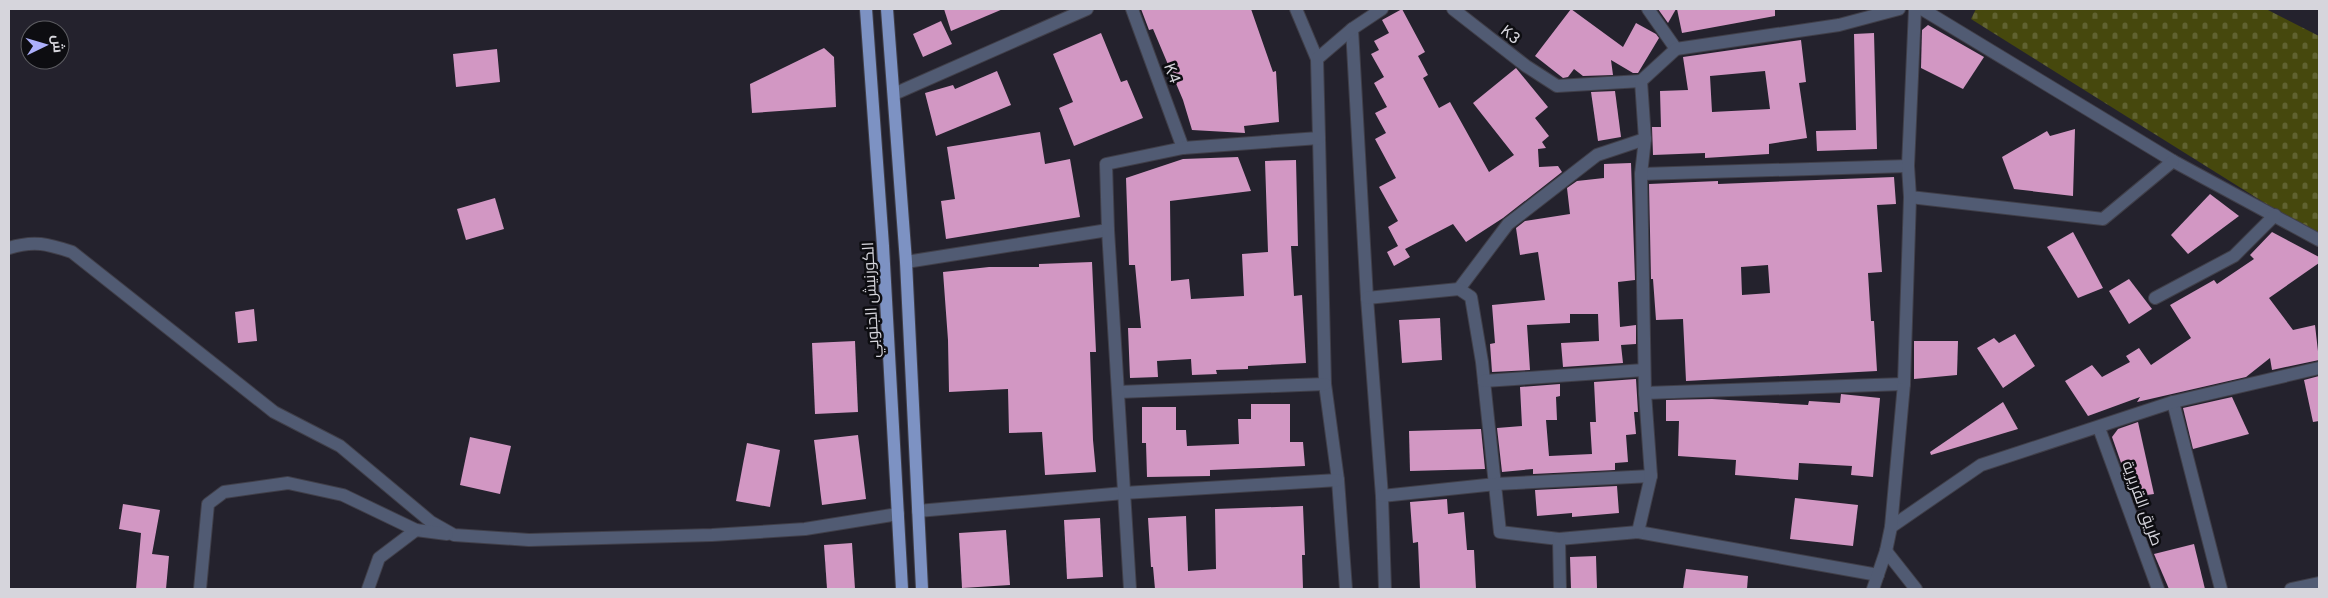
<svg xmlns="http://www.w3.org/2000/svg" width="2328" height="598" font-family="Overpass,Cairo,sans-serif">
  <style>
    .cemetery { fill: url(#cemetery-stones) }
    .building { fill: #d297c3; fill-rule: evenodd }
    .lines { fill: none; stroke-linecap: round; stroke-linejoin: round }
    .minor-casing { stroke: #403f49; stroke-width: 14 }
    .major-casing { stroke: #403f49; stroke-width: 14 }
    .minor { stroke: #515b73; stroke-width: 12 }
    .major { stroke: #7d92c3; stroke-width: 12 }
    .labels { text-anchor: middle; stroke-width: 5; stroke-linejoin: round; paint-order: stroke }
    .street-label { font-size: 16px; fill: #d6d5dc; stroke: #0d0d11 }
  </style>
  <defs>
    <pattern id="cemetery-stones" width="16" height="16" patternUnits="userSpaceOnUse" patternTransform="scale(1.25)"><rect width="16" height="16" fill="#46480d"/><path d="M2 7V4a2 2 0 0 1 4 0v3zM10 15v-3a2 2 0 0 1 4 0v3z" fill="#606230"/></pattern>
  </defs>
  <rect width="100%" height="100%" fill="#24222d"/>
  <path class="cemetery" d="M1976 9H2266L2319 36V237L1971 19Z"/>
  <g class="building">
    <path d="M944 9H1003L951 31Z"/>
    <path d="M1141 9H1251L1273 72 1276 71 1279 122 1244 126 1245 133 1192 130 1183 100 1153 29 1149 30Z"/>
    <path d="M1402 9 1425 52 1418 56 1428 75 1423 78 1439 108 1450 102 1489 172 1514 155 1473 103 1516 68 1548 107 1535 118 1549 136 1542 142 1546 148 1538 149 1539 167 1558 166 1562 172 1503 218 1466 242 1453 224 1405 249 1410 257 1394 266 1387 252 1398 246 1388 227 1398 221 1379 187 1396 178 1375 139 1386 133 1375 113 1387 107 1374 83 1384 77 1371 54 1379 50 1374 41 1389 33 1382 20Z"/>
    <path d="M1571 9 1623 47 1636 23 1656 34 1659 38 1638 73H1633L1611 60 1613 75 1583 76 1574 69 1568 77 1563 78 1535 56Z"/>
    <path d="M1658 9H1676L1668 23Z"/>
    <path d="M1677 9H1775V16L1682 33Z"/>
    <path d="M941 21 952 44 923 57 913 34Z"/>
    <path d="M1928 25 1984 57 1963 89 1921 68 1922 30Z"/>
    <path d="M1101 33 1121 82 1127 80 1143 118 1074 146 1059 108 1073 102 1053 54Z"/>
    <path d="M1874 33 1877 149 1817 151 1816 131 1856 130 1854 34Z"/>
    <path d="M1801 40 1806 82 1799 83 1807 138 1769 144V154L1705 158V153L1653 155 1652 127H1661L1660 91 1688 90 1683 57ZM1765 71 1770 109 1712 112 1710 76Z"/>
    <path d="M824 48 834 57 836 107 752 113 750 84Z"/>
    <path d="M497 49 500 82 456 87 453 54Z"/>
    <path d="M997 71 1011 105 936 136 925 93 953 85 955 89Z"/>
    <path d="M1615 91 1621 137 1598 141 1591 92Z"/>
    <path d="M2075 129 2073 196 2014 189 2002 157 2047 131 2050 136Z"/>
    <path d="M1040 132 1045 164 1070 159 1080 217 946 239 941 201 955 199 947 147Z"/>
    <path d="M1238 157 1251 191 1170 201 1171 281 1189 279 1191 299 1244 296 1242 254 1268 252 1265 161 1296 160 1298 246H1291L1294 296 1302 295 1306 363 1248 366V369L1216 370 1217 374 1192 375 1191 359 1157 361 1158 377 1130 378 1128 328H1141L1135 265H1129L1126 178 1183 159Z"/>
    <path d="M1631 163 1635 280 1618 282 1620 327 1636 325V344L1621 345 1623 363 1563 367 1561 343 1599 341 1598 314H1570V323L1527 325 1530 370 1492 372 1490 344 1495 343 1492 305 1545 300 1538 252 1520 255 1516 228 1525 221 1570 214 1567 188 1577 181 1604 178V164Z"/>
    <path d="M1894 177 1896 204 1877 205 1882 272 1868 273 1871 321H1874L1877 371 1686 381 1683 319 1656 320 1653 279H1651L1649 184 1718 181V184ZM1768 265 1770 293 1742 295 1741 267Z"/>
    <path d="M2210 194 2239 216 2188 254 2171 235Z"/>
    <path d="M495 198 504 229 466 240 457 209Z"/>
    <path d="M2073 232 2103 288 2078 298 2047 247Z"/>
    <path d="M2272 232 2319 257V263L2269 298 2293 330 2315 325 2319 360 2272 370 2270 358 2246 377 2137 402 2140 397 2088 416 2065 381 2092 365 2102 377 2130 362 2126 356 2139 348 2151 365 2191 338 2170 305 2214 280 2217 284 2254 259 2250 255Z"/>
    <path d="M1092 262 1096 352H1090L1093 440 1096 472 1045 475 1042 432 1009 433 1008 389 949 392 948 340 943 272 989 267H1039V264Z"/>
    <path d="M2129 279 2152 309 2129 324 2109 291Z"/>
    <path d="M254 309 257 341 238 343 235 312Z"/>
    <path d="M1440 318 1442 360 1402 363 1399 320Z"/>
    <path d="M2015 334 2035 366 2003 388 1977 348 1994 338 1999 343Z"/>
    <path d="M855 341 858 412 815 414 812 343Z"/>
    <path d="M1914 341H1958L1957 375 1914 379Z"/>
    <path d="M2319 376V421L2313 422 2304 380Z"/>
    <path d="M1636 379 1638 412H1634L1636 434 1626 435 1628 462 1615 463V470L1533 474V469L1502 472 1497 428 1522 426 1520 387 1560 384V396L1556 397 1557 420H1546L1549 456 1592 454 1590 422H1596L1594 382Z"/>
    <path d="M1841 394 1880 398 1873 477 1851 475 1852 466 1799 463 1798 480 1735 475 1736 460 1678 456 1679 421H1666V400L1712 399 1808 405 1809 401 1840 403Z"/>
    <path d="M2232 397 2249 434 2193 449 2183 408Z"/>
    <path d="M2003 402 2018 429 1931 455 1930 452Z"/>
    <path d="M1251 404H1290V442H1303L1305 466 1210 470V476L1147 477 1146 443H1142V407H1176V430H1186L1187 446 1239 444 1238 419H1251Z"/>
    <path d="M2138 422 2154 494 2133 497 2112 437 2118 429Z"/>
    <path d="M1481 429 1485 469 1410 471 1409 431Z"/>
    <path d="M858 435 866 499 822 505 814 440Z"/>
    <path d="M470 437 511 446 500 494 460 485Z"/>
    <path d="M747 443 780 450 770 507 736 501Z"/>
    <path d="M1617 486 1619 513 1572 517V513L1537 516 1535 490Z"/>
    <path d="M1795 498 1858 505 1853 546 1790 539Z"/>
    <path d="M1447 499 1448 514 1464 512 1467 550H1474L1476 589H1420L1418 542 1413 543 1410 502Z"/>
    <path d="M123 504 160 510 152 554 169 556 166 589H136L141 533 119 529Z"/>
    <path d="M1303 506 1305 555H1302L1303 589H1155L1153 567H1151L1148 518 1186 516 1188 571 1216 569 1215 509Z"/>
    <path d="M1100 518 1103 577 1067 579 1064 520Z"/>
    <path d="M1006 530 1010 585 962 588 959 533Z"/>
    <path d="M852 543 855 589H827L824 545Z"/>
    <path d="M2194 544 2205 589H2169L2154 554Z"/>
    <path d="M1596 556 1597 589H1571L1570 557Z"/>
    <path d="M1686 569 1748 576 1747 589H1683Z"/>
  </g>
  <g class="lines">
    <g class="minor-casing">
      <g id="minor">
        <path d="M1132 9 1183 148"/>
        <path d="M1296 9 1317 59"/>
        <path d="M1453 9 1526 66 1557 86 1641 81"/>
        <path d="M1648 9 1676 49"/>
        <path d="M1922 9 2173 161 2319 240"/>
        <path d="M1352 29 1367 298 1382 496 1385 589"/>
        <path d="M894 94 1087 9"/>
        <path d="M1319 138 1325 384 1338 480 1346 589"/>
        <path d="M1641 174 1908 166"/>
        <path d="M1910 197 2103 219 2173 161"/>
        <path d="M9 248C34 240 48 244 72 252L274 412 340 446 431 522 454 535 529 540 712 535 805 529 898 514"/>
        <path d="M906 262 1108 230"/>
        <path d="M1459 289 1508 224 1597 155 1645 139"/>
        <path d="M1367 298 1459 289 1471 297 1482 362 1500 532 1559 539 1638 532 1878 575"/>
        <path d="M2155 298 2234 256 2275 215"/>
        <path d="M1484 381 1644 370"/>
        <path d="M1118 392 1325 384"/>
        <path d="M1645 393 1904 384"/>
        <path d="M2173 402 2221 589"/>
        <path d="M2099 428 2158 589"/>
        <path d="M1382 496 1496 484 1651 476"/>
        <path d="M918 511 1124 493 1338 480"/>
        <path d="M1891 527 1981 465 2173 402 2319 368"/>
        <path d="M1638 532 1651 476 1645 393 1641 174 1645 139 1641 81 1676 49 1839 25 1899 9"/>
        <path d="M1559 539 1560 589"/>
        <path d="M1886 551 1916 589"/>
        <path d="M200 589 208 504 224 492 288 483 343 495 416 530 447 534"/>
        <path d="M368 589 379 558 416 530"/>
        <path d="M1130 589 1108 230 1106 164 1183 148 1319 138 1317 59 1352 29 1382 9"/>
        <path d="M1873 589 1886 551 1891 527 1904 384 1910 197 1908 166 1915 9"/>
        <path d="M2291 589 2319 583"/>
      </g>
    </g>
    <g class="major-casing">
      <g id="major">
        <path d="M866 9 883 246 902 589"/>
        <path d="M887 9 906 262 922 589"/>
      </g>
    </g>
    <use href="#minor" class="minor"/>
    <use href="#major" class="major"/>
  </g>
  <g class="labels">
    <g class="street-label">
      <text transform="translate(1511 34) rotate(38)" y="6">K3</text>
      <text transform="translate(1173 73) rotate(70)" y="6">K4</text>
      <text transform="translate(870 300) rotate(-93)" y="6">الكورنيش الجنوبي</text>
      <text transform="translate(2143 503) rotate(70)" y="6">طريق القريرية</text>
    </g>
  </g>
  <rect width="2328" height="598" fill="none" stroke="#d6d5dc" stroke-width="20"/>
  <g transform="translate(45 45) rotate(85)"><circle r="24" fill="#0d0d11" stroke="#5d5d62"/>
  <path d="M0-4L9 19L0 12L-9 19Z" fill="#acaffb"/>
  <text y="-8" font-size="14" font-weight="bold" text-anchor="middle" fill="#d6d5dc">ش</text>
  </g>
</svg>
